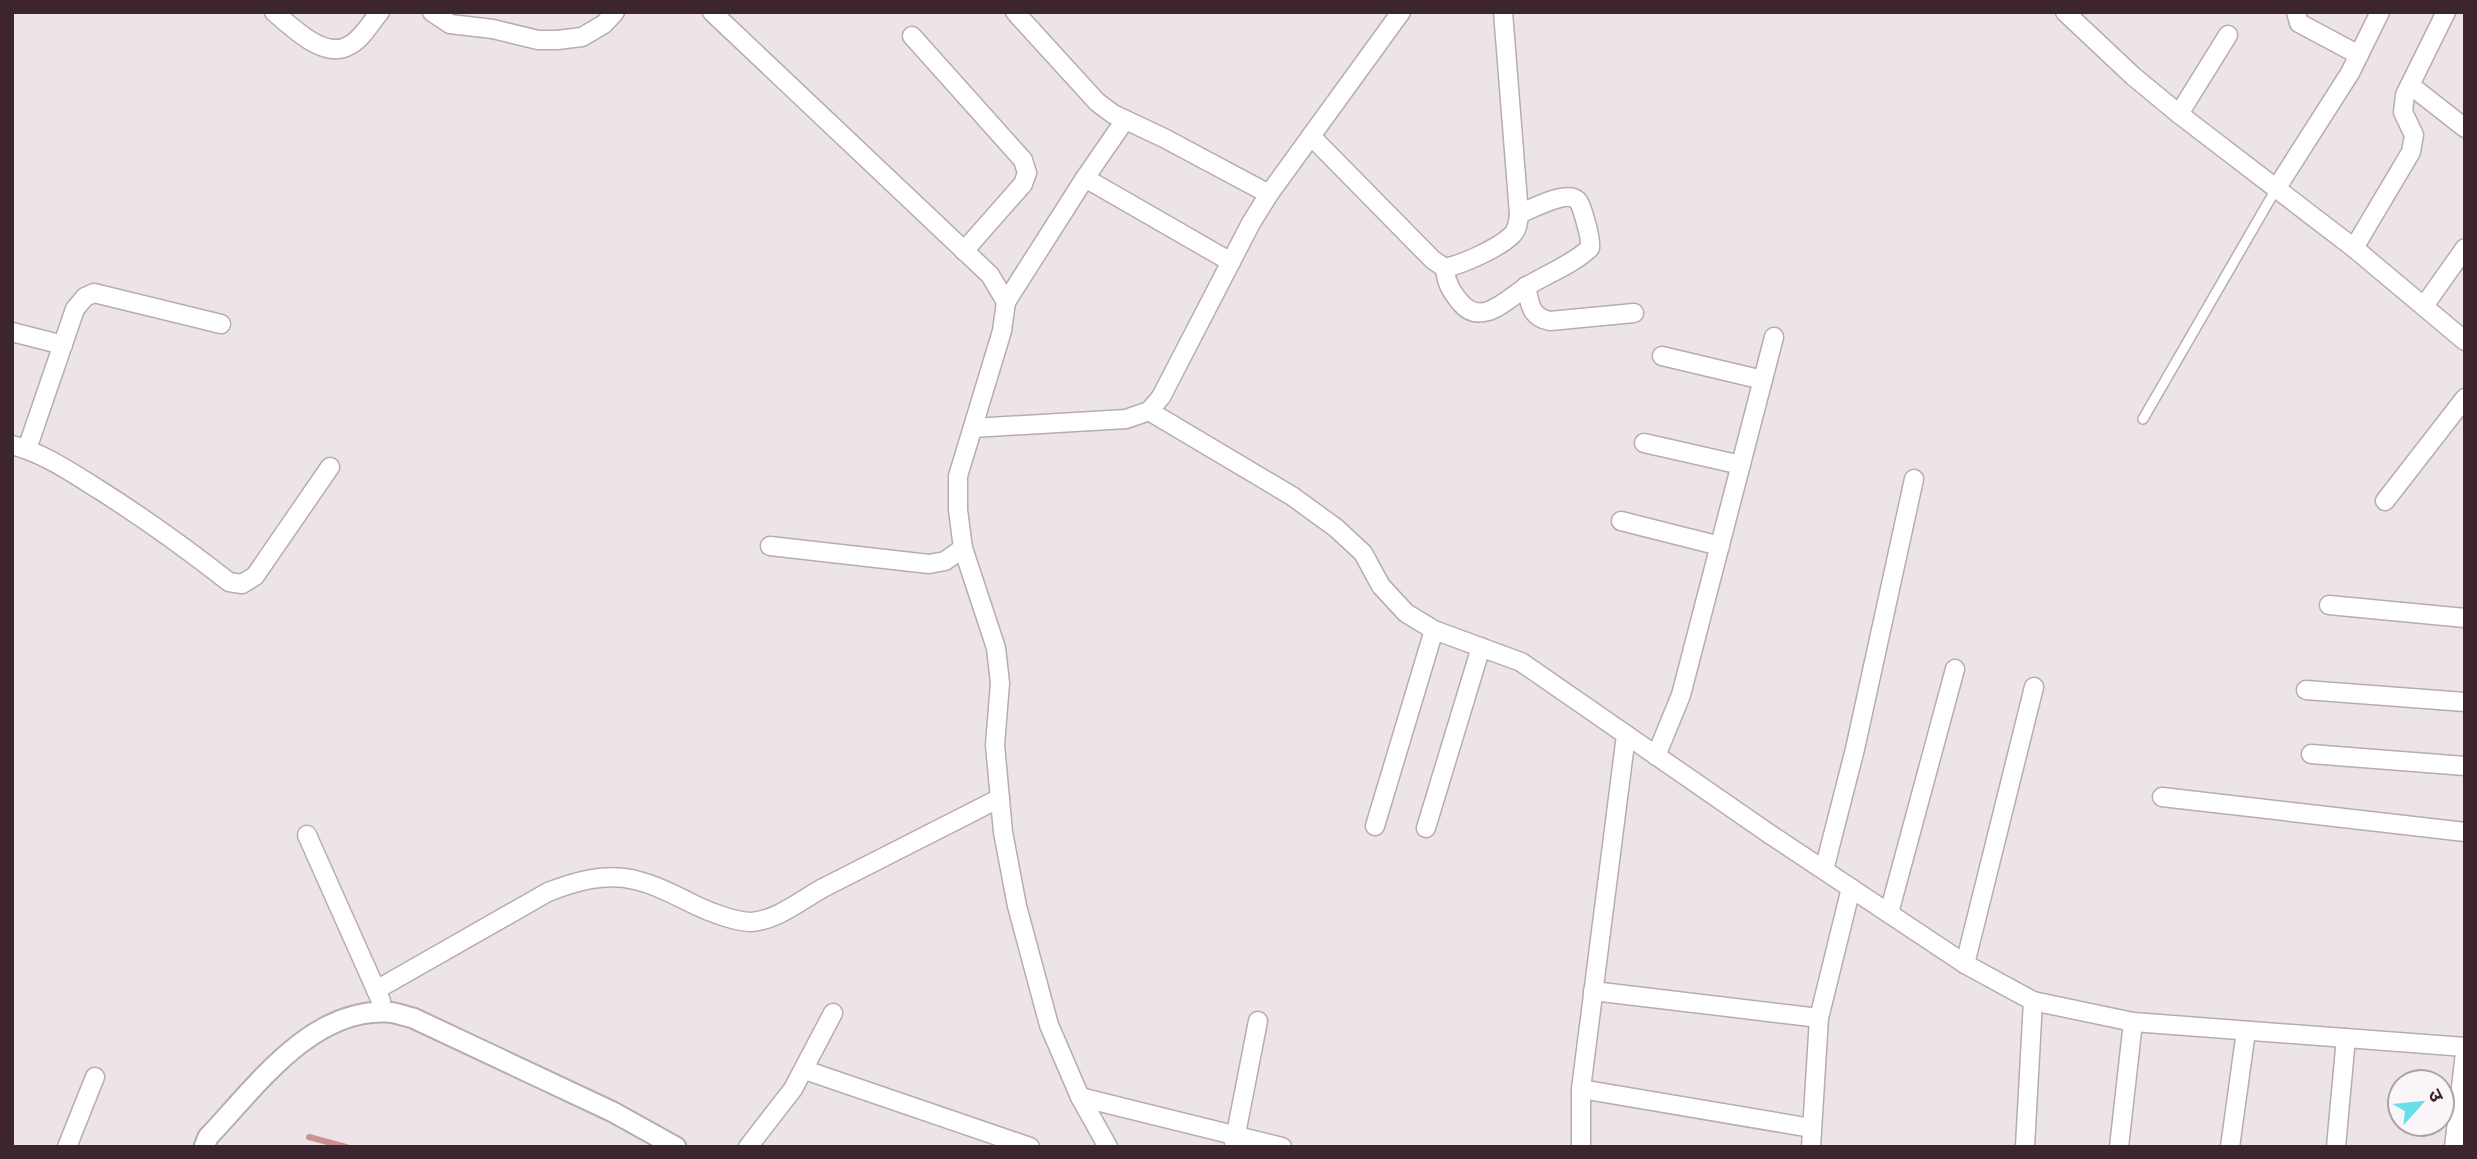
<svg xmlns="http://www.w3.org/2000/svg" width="2477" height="1159" font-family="Helvetica,'Noto Sans Devanagari',sans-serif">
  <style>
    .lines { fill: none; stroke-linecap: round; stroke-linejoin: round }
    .stream { stroke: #cd9192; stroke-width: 6 }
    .service-casing { stroke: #b8abb2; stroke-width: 12 }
    .minor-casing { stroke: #b8abb2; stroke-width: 21 }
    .tertiary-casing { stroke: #b8abb2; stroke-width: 23 }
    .service { stroke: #fff; stroke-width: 9 }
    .minor { stroke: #fff; stroke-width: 18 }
    .tertiary { stroke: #fff; stroke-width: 19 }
  </style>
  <rect width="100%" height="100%" fill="#ede4ea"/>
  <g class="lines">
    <path class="stream" d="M309 1137 346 1147"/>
    <g class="service-casing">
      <path id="service" d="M2143 419 2276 189"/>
    </g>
    <g class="minor-casing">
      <g id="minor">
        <path d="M274 12C292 27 325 61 350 45 362 39 371 22 380 12"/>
        <path d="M432 12 450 24 493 29 538 40H557L582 37 604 24 615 12"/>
        <path d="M712 12 990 275 1006 302 1002 331 958 476V510L963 548 996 648 1000 683 995 745 1003 832 1017 906 1049 1025 1080 1097 1108 1147"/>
        <path d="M1015 12 1097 102 1113 114 1164 138 1269 194"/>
        <path d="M2065 12 2133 76 2179 114 2354 248 2465 341"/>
        <path d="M2296 12 2299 23 2359 55"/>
        <path d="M912 36 1023 160 1027 173 1023 184 964 251"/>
        <path d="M2410 85 2465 128"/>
        <path d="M2179 114 2228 35"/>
        <path d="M1311 136 1433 260 1445 268C1463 264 1499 248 1512 235 1518 229 1518 222 1519 214L1503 12"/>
        <path d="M1085 178 1231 262"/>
        <path d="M2276 189 2350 73 2380 12"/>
        <path d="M2354 248 2411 152 2414 135 2403 112 2405 95 2446 12"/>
        <path d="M1445 268C1446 283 1451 291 1460 302 1482 329 1509 297 1529 285 1549 273 1573 264 1590 248 1591 237 1587 227 1584 216 1582 210 1581 204 1577 200 1566 190 1532 209 1519 214"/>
        <path d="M1526 286C1530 304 1530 317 1550 321L1634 313"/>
        <path d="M1006 302 1085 178 1125 120"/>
        <path d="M2424 306 2465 248"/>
        <path d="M12 332 63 345"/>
        <path d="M1662 356 1763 380"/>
        <path d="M1149 411 1292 496 1336 528 1363 553 1381 586 1406 613 1434 630 1521 662 1771 835 1965 964 2033 1001 2133 1022 2465 1047"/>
        <path d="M973 428 1126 419 1149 411 1161 397 1251 223 1269 194 1401 12"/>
        <path d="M1644 443 1741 465"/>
        <path d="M12 445C43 453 71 472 98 489 144 518 187 549 229 582L242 584 255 576 330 467"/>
        <path d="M27 449 75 309 85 297 94 293 221 324"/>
        <path d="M2385 501 2465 398"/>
        <path d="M1621 521 1720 546"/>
        <path d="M770 546 929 564 945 561 963 548"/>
        <path d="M2329 605 2465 618"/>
        <path d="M2306 690 2465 702"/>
        <path d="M2311 754 2465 766"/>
        <path d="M1656 756 1681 695 1774 337"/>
        <path d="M2162 797 2465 832"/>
        <path d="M1375 826 1434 630"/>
        <path d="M1426 828 1481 647"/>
        <path d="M307 835 381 1001"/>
        <path d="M1824 870 1855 749 1914 479"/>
        <path d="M1889 913 1955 669"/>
        <path d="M1965 964 2034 687"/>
        <path d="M376 990 548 892C613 867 636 875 695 905 709 912 736 922 751 922 778 920 801 900 823 888 882 858 941 828 1000 798"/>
        <path d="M1593 991 1819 1018"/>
        <path d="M805 1070 1030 1147"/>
        <path d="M1581 1089 1811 1128"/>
        <path d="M1080 1097 1282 1147"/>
        <path d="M1234 1144 1258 1021"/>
        <path d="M67 1147 95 1077"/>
        <path d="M748 1147 793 1089 833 1013"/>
        <path d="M1581 1147V1089L1626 735"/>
        <path d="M1811 1147 1819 1018 1851 888"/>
        <path d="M2025 1147 2033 1001"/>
        <path d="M2119 1147 2133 1022"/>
        <path d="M2230 1147 2246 1031"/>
        <path d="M2336 1147 2346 1038"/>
        <path d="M2454 1147 2465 1053"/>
      </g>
    </g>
    <g class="tertiary-casing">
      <path id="tertiary" d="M204 1147 208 1137C255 1088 310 1009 386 1012 395 1012 404 1016 413 1018L613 1112 676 1147"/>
    </g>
    <use href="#service" class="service"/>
    <use href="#minor" class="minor"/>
    <use href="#tertiary" class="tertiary"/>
  </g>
  <rect width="2477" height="1159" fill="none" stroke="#3d2530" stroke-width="28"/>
  <g transform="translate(2421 1103) rotate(63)"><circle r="33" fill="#f9f5f8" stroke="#aea2a8" stroke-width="2"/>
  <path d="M0-5L12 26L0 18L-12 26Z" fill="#67dee8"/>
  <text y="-10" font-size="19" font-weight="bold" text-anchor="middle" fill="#3d2530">उ</text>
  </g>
</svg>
